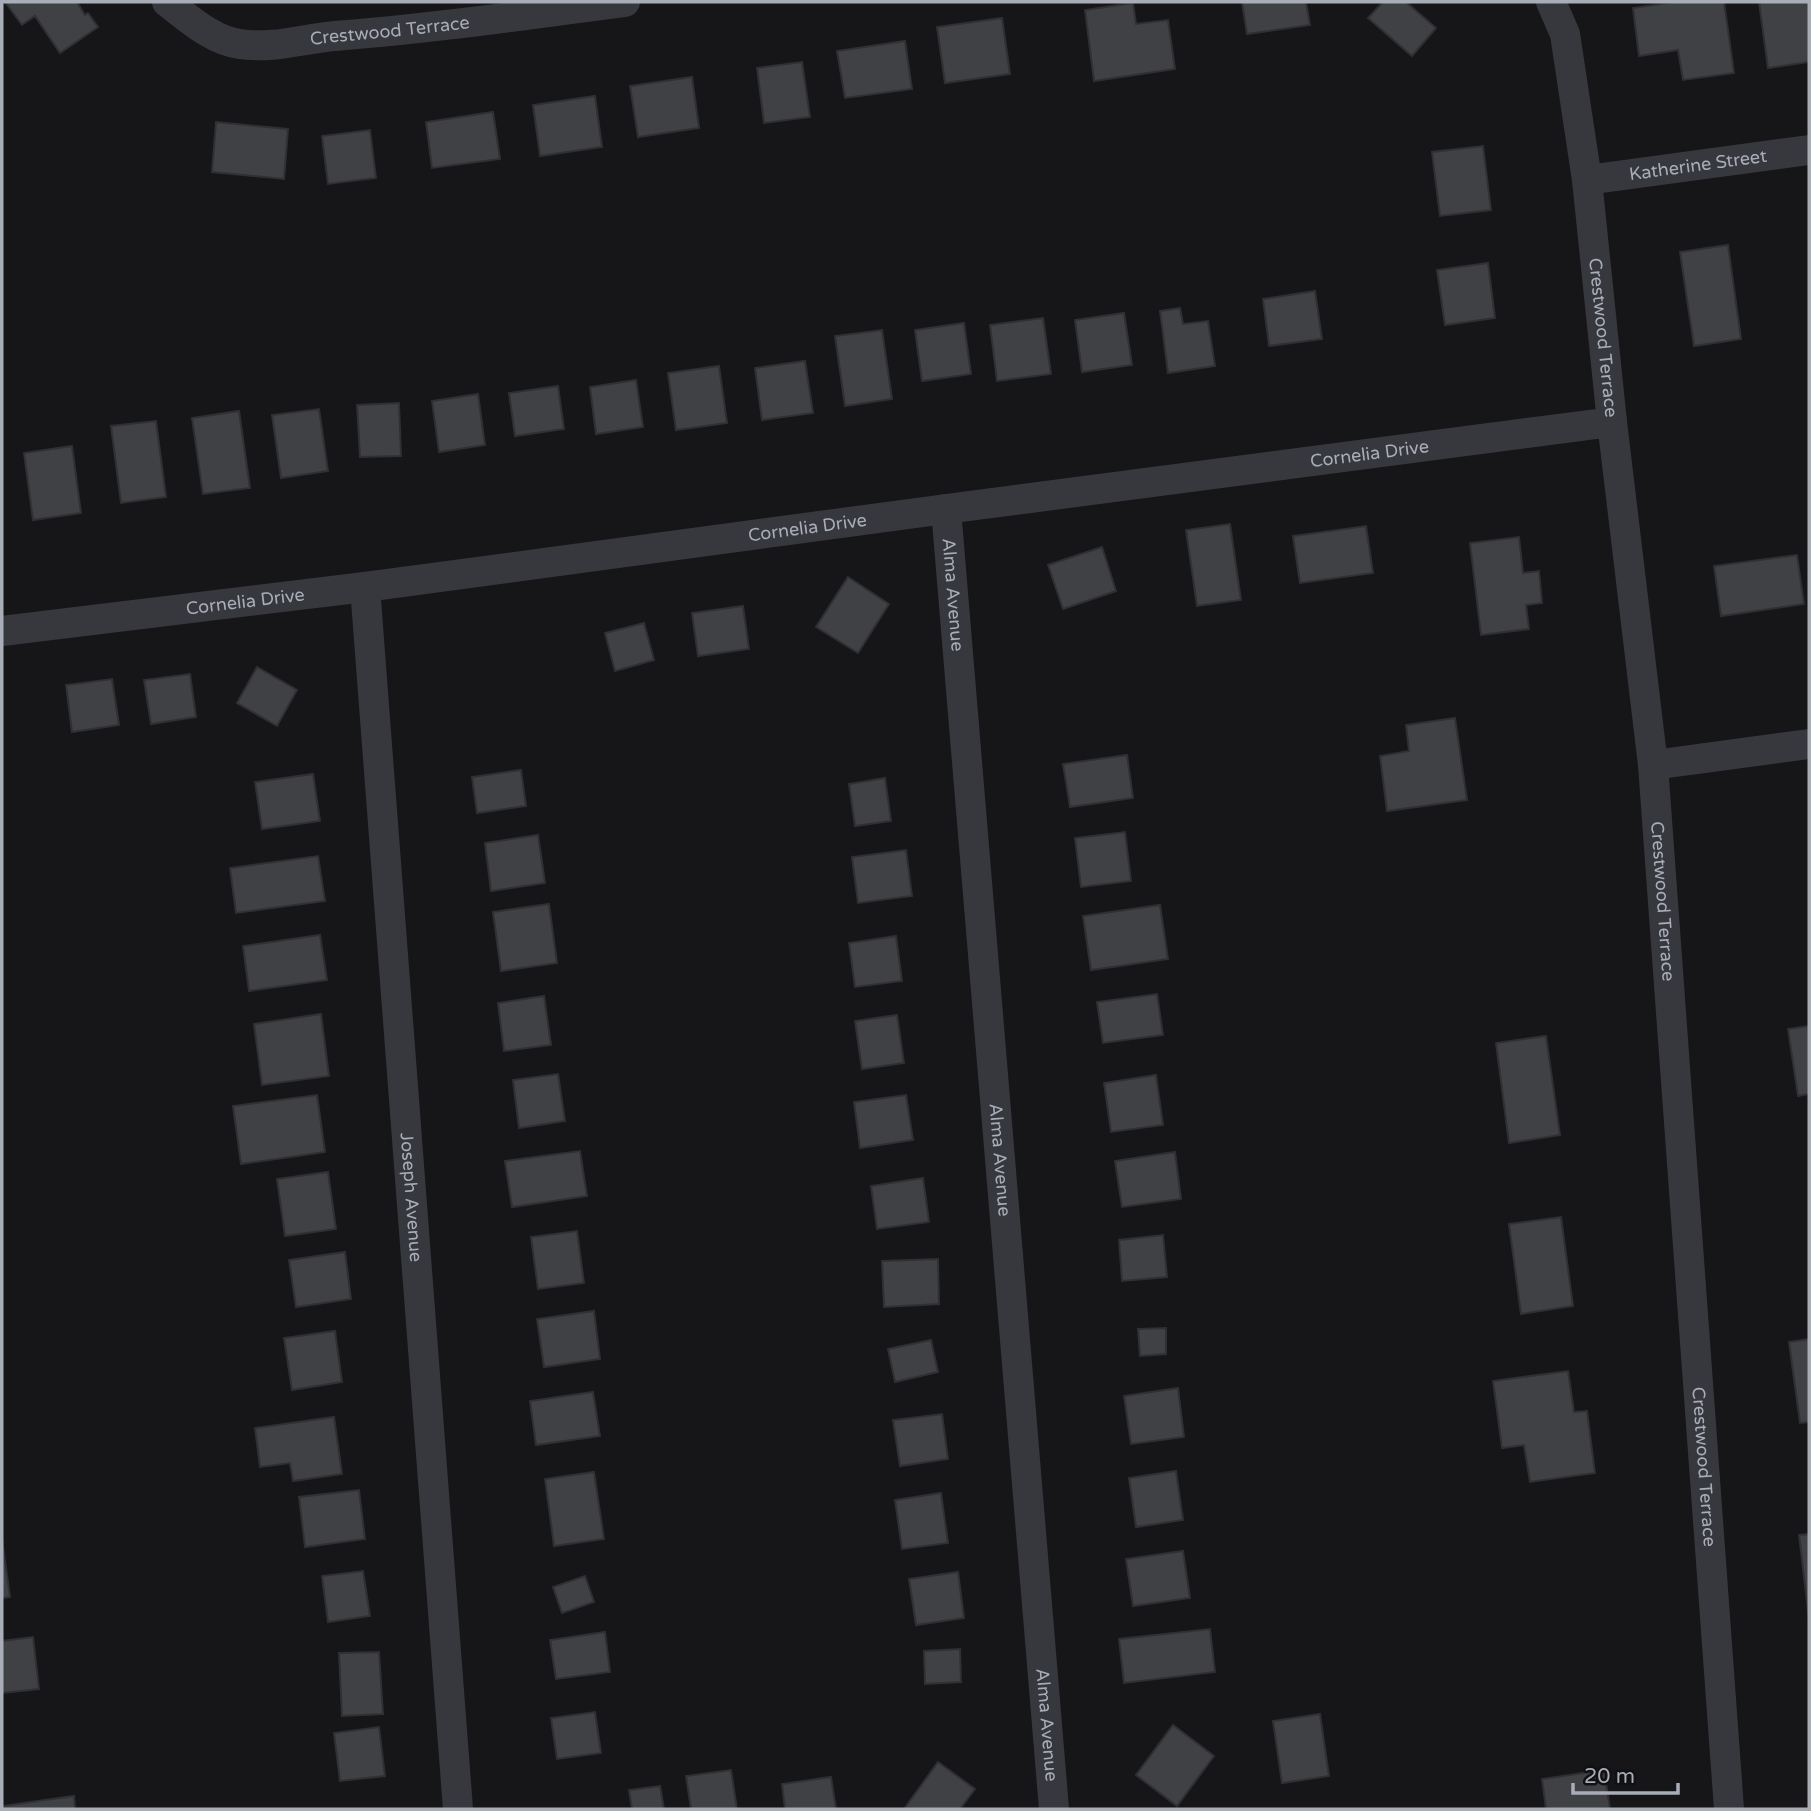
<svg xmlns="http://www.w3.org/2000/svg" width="1811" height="1811" font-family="'Varela Round',sans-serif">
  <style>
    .building { fill: #404145; stroke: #303034; stroke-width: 2 }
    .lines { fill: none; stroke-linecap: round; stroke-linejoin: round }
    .street { stroke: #37383d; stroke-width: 30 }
    .labels { text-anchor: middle; stroke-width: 5; stroke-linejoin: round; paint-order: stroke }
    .street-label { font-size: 18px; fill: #a8adb8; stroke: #111113 }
  </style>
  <rect width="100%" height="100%" fill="#161618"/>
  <g class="building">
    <path d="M5 2H77L85 15 88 13 98 27 60 53 35 16 22 25Z"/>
    <path d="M1242 2H1306L1310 25 1247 34Z"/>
    <path d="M1383 2H1406L1436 28 1412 56 1368 18Z"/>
    <path d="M1674 2H1724L1734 73 1683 80 1678 50 1639 56 1633 8Z"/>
    <path d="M1759 2H1809V62L1768 68Z"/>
    <path d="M1133 3 1136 24 1168 20 1175 69 1094 81 1085 10Z"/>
    <path d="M1002 18 1010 74 945 83 937 27Z"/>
    <path d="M905 41 912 89 845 98 837 51Z"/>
    <path d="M802 62 810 117 764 123 757 68Z"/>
    <path d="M692 77 699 128 638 137 630 86Z"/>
    <path d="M595 96 602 147 540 156 533 105Z"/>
    <path d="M493 112 500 159 432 168 426 122Z"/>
    <path d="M216 122 288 129 284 179 212 172Z"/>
    <path d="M370 130 376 178 328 184 322 136Z"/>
    <path d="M1483 146 1491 210 1440 216 1432 152Z"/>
    <path d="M1728 245 1741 339 1694 346 1680 252Z"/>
    <path d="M1488 263 1495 318 1445 325 1437 270Z"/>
    <path d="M1315 291 1322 339 1269 346 1263 299Z"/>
    <path d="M1180 308 1183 324 1208 321 1215 366 1168 373 1160 311Z"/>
    <path d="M1124 313 1132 365 1082 372 1075 320Z"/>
    <path d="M1043 318 1051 374 997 381 990 325Z"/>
    <path d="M964 323 971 374 922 381 915 330Z"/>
    <path d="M882 330 892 399 845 406 835 336Z"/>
    <path d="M805 361 813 413 762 420 755 368Z"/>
    <path d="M719 366 727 423 676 430 668 373Z"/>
    <path d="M636 380 643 427 596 434 590 387Z"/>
    <path d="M558 386 564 429 515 436 509 393Z"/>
    <path d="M478 394 485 445 439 452 432 401Z"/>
    <path d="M399 403 401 456 360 457 357 405Z"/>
    <path d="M319 409 328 471 281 478 272 415Z"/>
    <path d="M239 411 250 488 203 494 192 418Z"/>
    <path d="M156 421 166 497 121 503 111 426Z"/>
    <path d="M72 446 81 513 33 520 24 453Z"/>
    <path d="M1230 524 1241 600 1197 606 1186 530Z"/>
    <path d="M1366 526 1373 573 1300 583 1293 536Z"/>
    <path d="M1519 537 1523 573 1539 571 1542 603 1526 605 1529 629 1481 635 1470 543Z"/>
    <path d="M1102 547 1116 591 1063 609 1048 565Z"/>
    <path d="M1797 555 1804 604 1721 616 1714 566Z"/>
    <path d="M848 577 889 604 858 653 816 627Z"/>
    <path d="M743 606 749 649 698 656 692 613Z"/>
    <path d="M644 623 654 660 615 671 605 633Z"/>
    <path d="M257 667 297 690 277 726 237 703Z"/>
    <path d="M190 674 196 717 151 724 144 680Z"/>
    <path d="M112 679 119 725 72 732 66 685Z"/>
    <path d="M1455 718 1467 800 1387 811 1380 756 1409 751 1406 725Z"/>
    <path d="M1127 755 1133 798 1070 807 1063 764Z"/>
    <path d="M521 770 526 806 477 813 472 777Z"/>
    <path d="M313 774 320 821 262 829 255 782Z"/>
    <path d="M885 778 891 821 855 826 849 784Z"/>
    <path d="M1125 832 1131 881 1081 887 1075 838Z"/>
    <path d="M538 835 545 883 491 891 485 843Z"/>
    <path d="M906 850 912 896 858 903 852 857Z"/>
    <path d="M318 856 325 901 236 913 230 868Z"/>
    <path d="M549 904 557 963 501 971 493 912Z"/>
    <path d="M1160 905 1168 959 1091 970 1083 916Z"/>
    <path d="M320 935 327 980 249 991 243 946Z"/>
    <path d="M896 936 902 981 855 987 849 943Z"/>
    <path d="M1157 994 1163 1035 1103 1043 1097 1002Z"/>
    <path d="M544 996 551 1045 504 1051 498 1003Z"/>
    <path d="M321 1014 329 1076 262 1085 254 1024Z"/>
    <path d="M897 1015 904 1063 862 1069 855 1021Z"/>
    <path d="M1809 1026V1094L1798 1096 1788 1029Z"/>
    <path d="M1546 1036 1560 1135 1509 1143 1496 1043Z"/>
    <path d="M558 1074 565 1121 519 1128 513 1080Z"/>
    <path d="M1156 1075 1163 1125 1111 1132 1104 1083Z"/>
    <path d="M317 1095 325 1152 241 1164 233 1106Z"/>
    <path d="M906 1095 913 1140 860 1148 854 1102Z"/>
    <path d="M580 1151 587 1196 512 1207 505 1161Z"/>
    <path d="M1175 1152 1181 1199 1122 1207 1115 1161Z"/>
    <path d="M328 1172 336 1229 285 1236 277 1179Z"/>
    <path d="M923 1178 929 1222 877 1229 871 1186Z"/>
    <path d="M1561 1217 1573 1306 1521 1314 1509 1224Z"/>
    <path d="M577 1231 584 1283 538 1289 531 1237Z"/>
    <path d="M1163 1235 1167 1277 1122 1281 1119 1240Z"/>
    <path d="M345 1252 351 1299 296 1307 289 1260Z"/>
    <path d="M938 1259 939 1304 884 1307 882 1261Z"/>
    <path d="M594 1311 600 1359 544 1367 537 1319Z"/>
    <path d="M1166 1328V1354L1140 1356 1138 1329Z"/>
    <path d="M335 1331 342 1382 292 1390 284 1338Z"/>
    <path d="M1809 1339V1422L1800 1423 1789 1342Z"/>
    <path d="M931 1340 938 1372 895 1382 888 1349Z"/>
    <path d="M1568 1371 1574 1412 1587 1411 1595 1473 1530 1482 1524 1445 1502 1448 1493 1381Z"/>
    <path d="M1178 1388 1184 1437 1131 1444 1124 1396Z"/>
    <path d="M593 1392 600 1436 536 1445 530 1401Z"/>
    <path d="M942 1414 948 1459 900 1466 893 1420Z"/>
    <path d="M334 1417 342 1474 293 1481 290 1463 260 1467 255 1428Z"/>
    <path d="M1176 1471 1183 1520 1136 1527 1129 1478Z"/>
    <path d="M594 1472 604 1539 554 1546 545 1479Z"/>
    <path d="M359 1490 365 1539 305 1547 299 1497Z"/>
    <path d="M941 1493 948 1543 902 1549 895 1500Z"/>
    <path d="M1809 1534V1619L1799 1535Z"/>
    <path d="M2 1539 10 1597 2 1598Z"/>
    <path d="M1183 1551 1190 1598 1133 1606 1126 1559Z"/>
    <path d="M363 1571 370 1616 328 1622 322 1576Z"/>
    <path d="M958 1572 964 1618 916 1625 909 1579Z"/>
    <path d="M585 1576 594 1602 562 1613 553 1587Z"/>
    <path d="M1210 1629 1215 1672 1124 1683 1119 1639Z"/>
    <path d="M605 1632 610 1672 556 1679 550 1640Z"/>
    <path d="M33 1637 39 1689 2 1693V1641Z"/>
    <path d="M960 1649 961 1682 925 1684 924 1651Z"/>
    <path d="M379 1652 383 1714 342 1716 339 1653Z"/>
    <path d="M595 1712 601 1753 557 1759 551 1718Z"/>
    <path d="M1320 1714 1329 1776 1282 1783 1273 1721Z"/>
    <path d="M1173 1725 1214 1756 1177 1806 1136 1775Z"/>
    <path d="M379 1727 385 1776 340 1781 334 1733Z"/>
    <path d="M938 1762 975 1789 960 1809H904Z"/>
    <path d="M731 1770 737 1809H691L686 1776Z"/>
    <path d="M1604 1770 1610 1809H1546L1542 1779Z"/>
    <path d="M831 1777 836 1809H785L782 1784Z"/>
    <path d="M660 1786 664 1809H632L629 1790Z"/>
    <path d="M74 1796 75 1809H2V1806Z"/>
  </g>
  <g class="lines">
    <g class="street">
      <path id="s1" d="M167 2C188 18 213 41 240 44 272 49 302 39 335 36 432 28 528 15 625 2"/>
      <path id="s2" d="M1551 2 1565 34 1587 180 1612 422 1653 765 1729 1809"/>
      <path id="s3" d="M1587 180 1809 150"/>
      <path id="s4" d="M946 509 1054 1809"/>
      <path id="s5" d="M365 587 458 1809"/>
      <path id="s6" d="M2 631 365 587 946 509 1612 422"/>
      <path d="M1653 765 1809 744"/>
    </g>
  </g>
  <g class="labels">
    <g class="street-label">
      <text dy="6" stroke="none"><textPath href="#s1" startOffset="236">Crestwood Terrace</textPath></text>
      <text dy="6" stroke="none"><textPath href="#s3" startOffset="112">Katherine Street</textPath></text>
      <text dy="6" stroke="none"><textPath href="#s2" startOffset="341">Crestwood Terrace</textPath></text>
      <text dy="6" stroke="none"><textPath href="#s6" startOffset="1379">Cornelia Drive</textPath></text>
      <text dy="6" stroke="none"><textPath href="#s6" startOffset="812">Cornelia Drive</textPath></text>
      <text dy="6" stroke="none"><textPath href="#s4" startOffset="86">Alma Avenue</textPath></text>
      <text dy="6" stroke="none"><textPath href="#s6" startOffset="245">Cornelia Drive</textPath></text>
      <text dy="6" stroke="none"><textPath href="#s2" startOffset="908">Crestwood Terrace</textPath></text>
      <text dy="6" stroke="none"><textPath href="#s4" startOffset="653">Alma Avenue</textPath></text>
      <text dy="6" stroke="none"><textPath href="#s5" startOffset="612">Joseph Avenue</textPath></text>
      <text dy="6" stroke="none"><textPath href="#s2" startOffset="1475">Crestwood Terrace</textPath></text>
      <text dy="6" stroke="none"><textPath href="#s4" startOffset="1220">Alma Avenue</textPath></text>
    </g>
  </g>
  <rect width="1811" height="1811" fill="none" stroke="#a8adb8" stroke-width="7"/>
  <path d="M1573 1783v10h105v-10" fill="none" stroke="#a8adb8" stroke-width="3.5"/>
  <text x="1584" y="1783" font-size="21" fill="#a8adb8" stroke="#111113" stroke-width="5" paint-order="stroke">20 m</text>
</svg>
